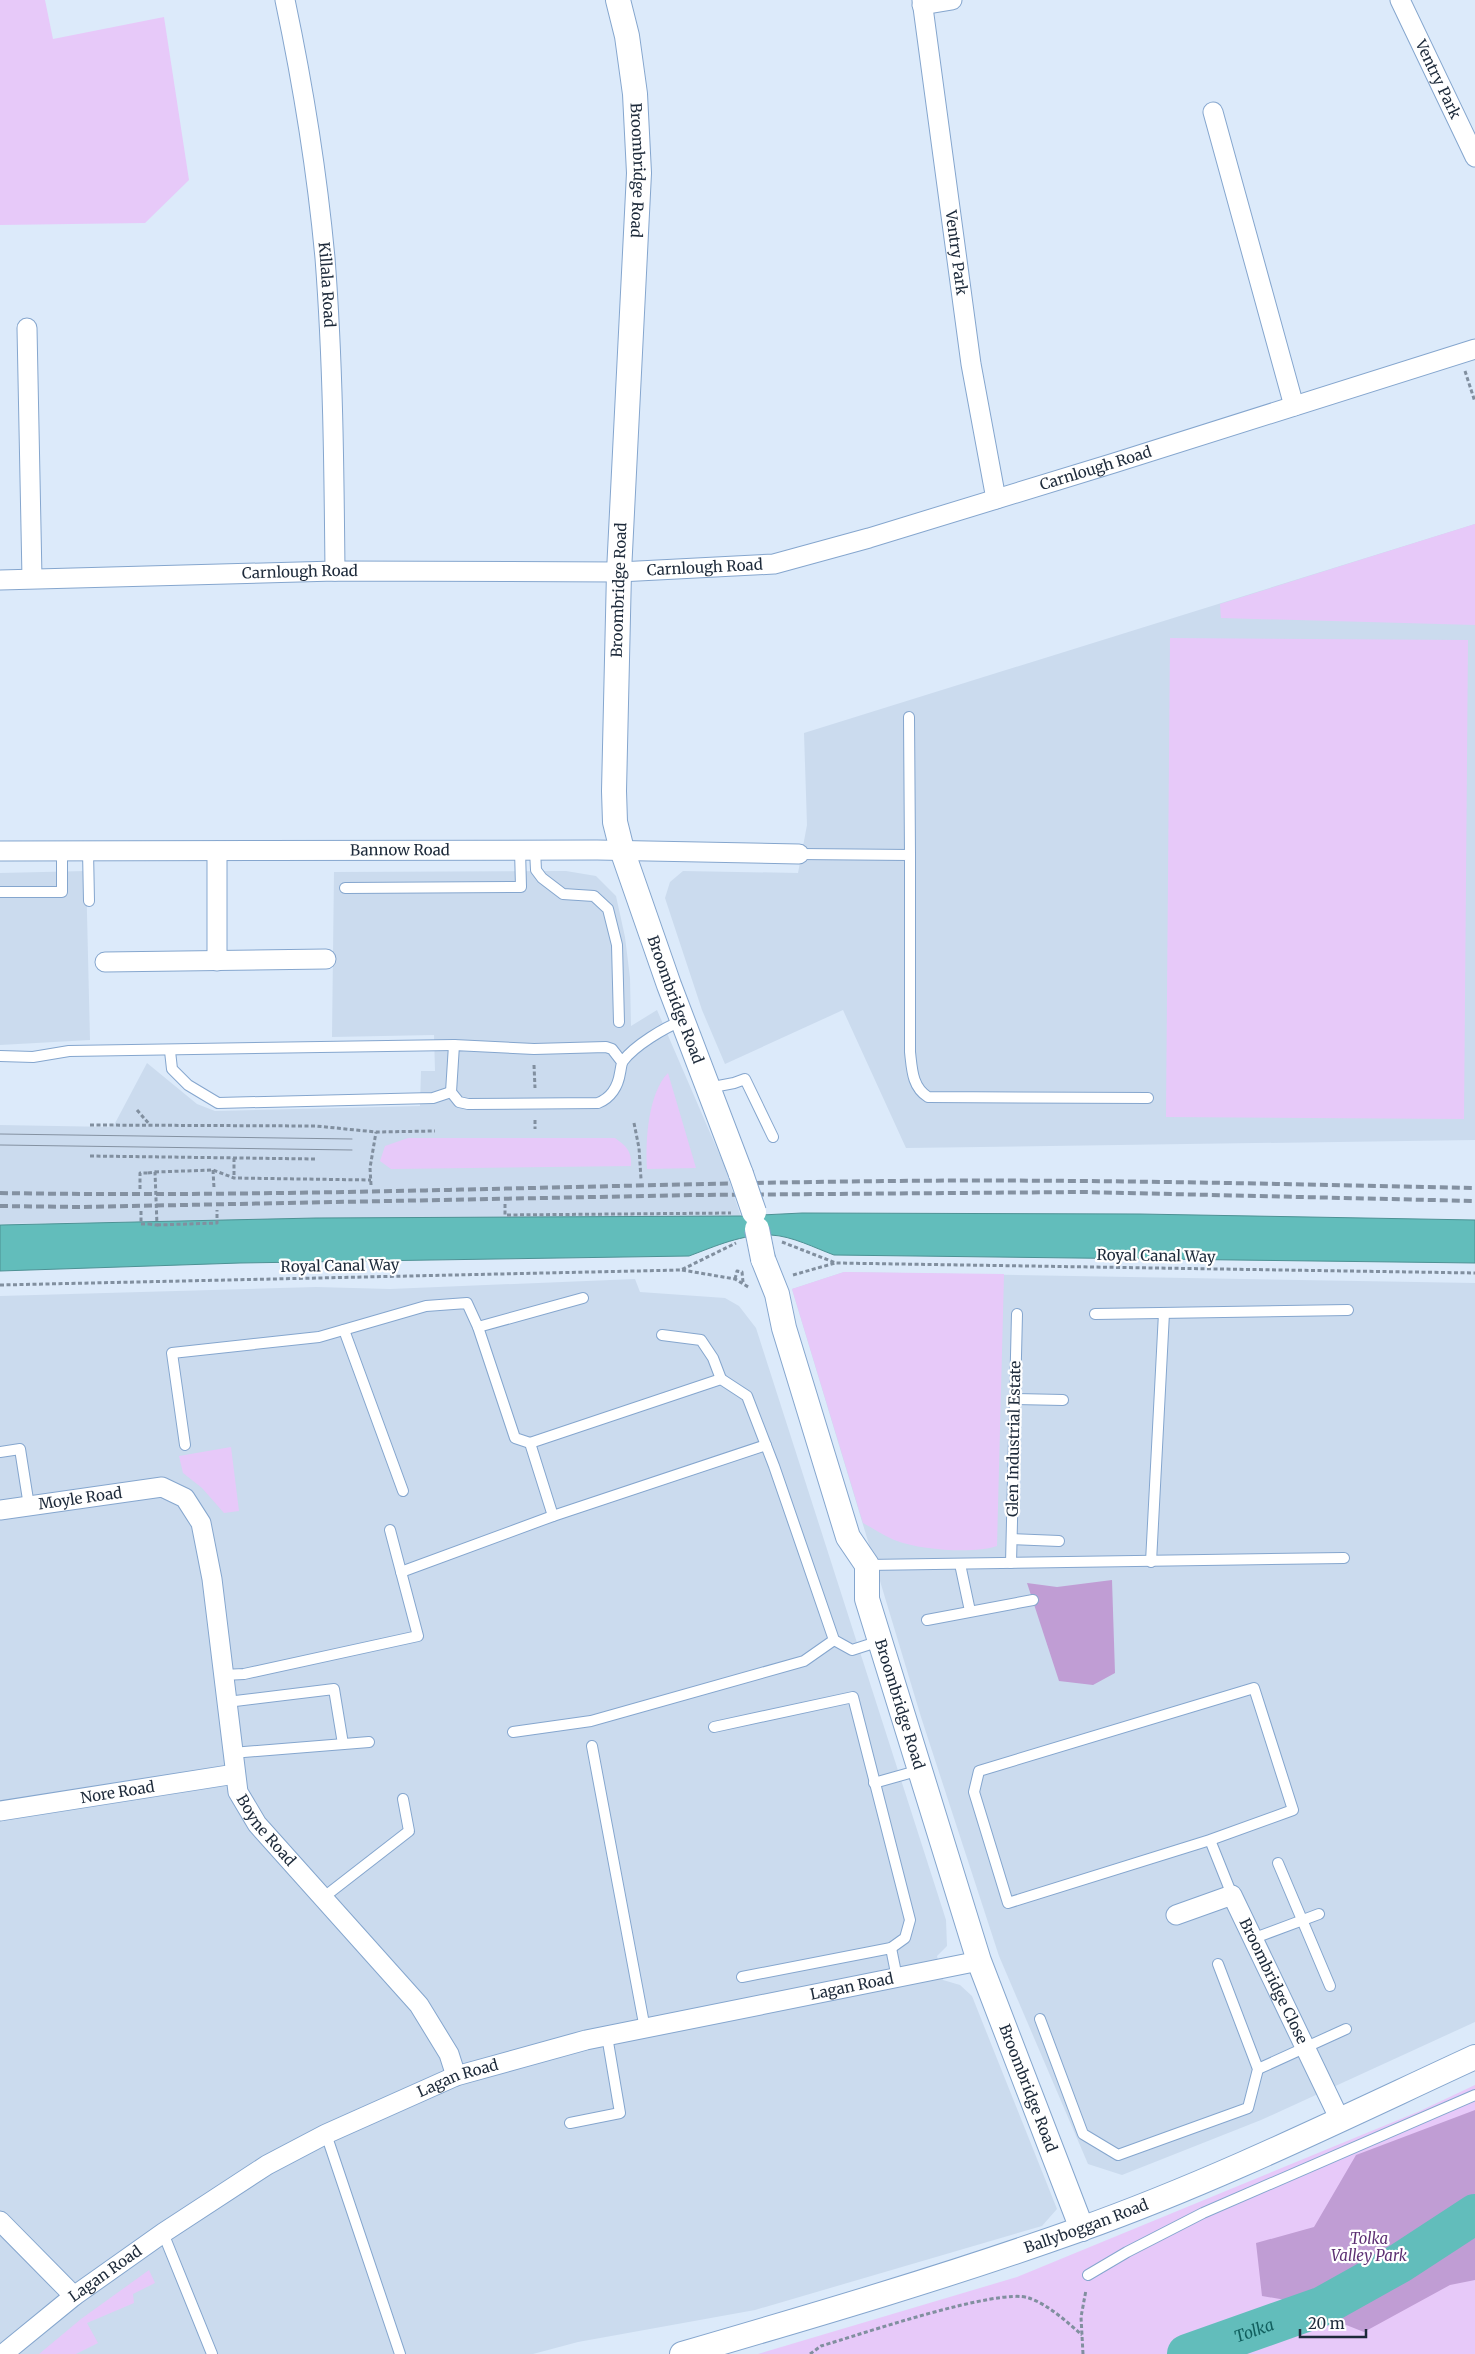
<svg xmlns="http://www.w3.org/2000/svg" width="1475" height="2354" font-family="Merriweather,serif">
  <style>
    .built { fill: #cbdbee }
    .green { fill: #e7c9f9 }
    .forest { fill: #c09dd4 }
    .water { fill: #62bdbb; stroke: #4d9194 }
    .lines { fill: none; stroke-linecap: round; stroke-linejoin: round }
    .river { stroke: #62bdbb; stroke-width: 40 }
    .service-casing { stroke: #85a6ce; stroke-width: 12 }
    .minor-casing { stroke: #85a6ce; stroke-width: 21 }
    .tertiary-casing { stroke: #85a6ce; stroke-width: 26 }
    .path { stroke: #818f9f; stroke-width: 3; stroke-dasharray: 4 2.5; stroke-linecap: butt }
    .service { stroke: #fff; stroke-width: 10 }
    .minor { stroke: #fff; stroke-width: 19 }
    .tertiary { stroke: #fff; stroke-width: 24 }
    .tram { stroke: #8491a1; stroke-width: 1 }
    .rail { stroke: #8491a1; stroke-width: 4; stroke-dasharray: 8 4; stroke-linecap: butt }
    .tertiary-bridge-casing { stroke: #85a6ce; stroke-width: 26; stroke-linecap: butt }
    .path-bridge { stroke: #818f9f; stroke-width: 3; stroke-dasharray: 4 2.5; stroke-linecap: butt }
    .tertiary-bridge { stroke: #fff; stroke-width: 24 }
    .labels { text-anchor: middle; stroke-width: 4.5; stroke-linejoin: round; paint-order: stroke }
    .street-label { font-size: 15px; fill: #1d2a3a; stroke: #fff }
    .park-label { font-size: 15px; font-style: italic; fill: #5e3174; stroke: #fff }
    .water-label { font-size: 16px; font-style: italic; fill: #115f5e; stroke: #fff }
  </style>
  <rect width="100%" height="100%" fill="#dceafa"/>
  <g class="built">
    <path d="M1475 524V1140L906 1148 843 1010 725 1064 702 1010 665 898 670 882 683 871 798 873 807 825 804 733Z"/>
    <path d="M86 871 90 1040 0 1045V873Z"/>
    <path d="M566 871 596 876 616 896 625 937 630 978 631 1026 657 1010 724 1165 741 1217 316 1218 0 1224V1125L113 1127 147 1063 197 1104 215 1111 420 1106 421 1071H435L434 1035 332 1037 334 872Z"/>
    <path d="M844 1272 1475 1283V2022L1261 2120 1122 2175 1088 2164 999 1956 921 1717 792 1289Z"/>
    <path d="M635 1279 640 1292 725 1298 739 1306 756 1328 946 1920 947 1946 937 1956 943 1980 960 1985 972 1996 1057 2209 1042 2226 755 2310 578 2342 533 2354H0V1296L316 1287 390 1289Z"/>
  </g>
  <g class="green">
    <path d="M0 0H45L53 39 164 17 189 180 145 223 0 225Z"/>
    <path d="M1475 524V625L1221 618 1220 604Z"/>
    <path d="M1170 638 1468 640 1464 1119 1166 1117Z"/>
    <path d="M668 1073 696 1168 647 1169C645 1142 648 1093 668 1073Z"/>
    <path d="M408 1138H615C626 1146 632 1151 631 1166L391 1169 380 1161 385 1146Z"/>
    <path d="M844 1272 1004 1274 997 1546C974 1554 921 1550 897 1541 886 1537 874 1529 863 1523L792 1289Z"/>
    <path d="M231 1447 239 1511 224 1513 202 1488 183 1473 179 1456Z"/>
    <path d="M1475 2085V2354H758L1017 2277 1420 2111Z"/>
    <path d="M149 2270 155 2283 133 2294 134 2303 87 2323 98 2343 76 2354H39L81 2319Z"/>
  </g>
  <g class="forest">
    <path d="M1112 1580 1115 1673 1093 1685 1059 1681 1027 1583 1057 1587Z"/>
    <path d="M1475 2110V2280L1450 2285 1364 2332 1280 2299 1262 2296 1256 2243 1314 2227 1356 2155Z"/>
  </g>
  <path class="water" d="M802 1213 1140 1214 1475 1220V1263L834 1255C815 1248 792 1236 771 1235 742 1234 716 1246 689 1256L240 1263 0 1271V1225L316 1218 741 1216Z"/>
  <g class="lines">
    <path class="river" id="s1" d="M1187 2354 1323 2306 1400 2263 1475 2214"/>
    <g class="service-casing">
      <g id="service">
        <path d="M909 717 910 855"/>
        <path d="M535 850 536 870 542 878 563 894 594 896 608 909 617 945 619 1022"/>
        <path d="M88 851 89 901"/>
        <path d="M799 854 910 855V1052C912 1069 912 1087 928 1097L1148 1098"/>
        <path d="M345 888 521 887 520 850"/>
        <path d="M0 892H62V852"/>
        <path d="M170 1051 172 1069 188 1085 218 1103 433 1098 451 1092"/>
        <path d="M0 1056 33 1057 69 1051 454 1045"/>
        <path d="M622 1062 612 1049 606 1047 534 1049 454 1045 451 1092 459 1102 468 1104 598 1103C611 1098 618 1086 620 1073 621 1069 621 1064 623 1061 634 1046 665 1027 682 1021"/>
        <path d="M708 1088 734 1083 745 1079 773 1137"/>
        <path d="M1095 1314 1348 1310"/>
        <path d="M478 1327 583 1298"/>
        <path d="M344 1330 403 1491"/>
        <path d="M662 1335 701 1340 713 1358 721 1379"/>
        <path d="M1015 1399 1063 1400"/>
        <path d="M185 1445 172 1353 319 1337 426 1306 467 1303 478 1327 515 1438 530 1443"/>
        <path d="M0 1452 20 1449 29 1506"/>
        <path d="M553 1516 530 1443 721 1379 747 1396 774 1466 834 1640 852 1650 880 1641"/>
        <path d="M1012 1539 1059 1541"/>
        <path d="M1151 1562 1164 1313"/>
        <path d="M1011 1563 1017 1314"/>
        <path d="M960 1564 970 1611"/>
        <path d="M867 1565 1344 1558"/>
        <path d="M401 1572 553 1516 766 1445"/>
        <path d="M927 1620 1033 1600"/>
        <path d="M223 1675 244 1674 418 1636 390 1530"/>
        <path d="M227 1702 334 1689 343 1744"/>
        <path d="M714 1727 853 1697 910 1920 905 1938 891 1948 742 1977"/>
        <path d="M513 1732 591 1721 804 1661 834 1640"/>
        <path d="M592 1746 645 2029"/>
        <path d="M232 1753 369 1742"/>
        <path d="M874 1783 920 1770"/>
        <path d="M1210 1840 1293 1810 1254 1688 979 1771 974 1792 1008 1903 1210 1840 1232 1895"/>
        <path d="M1278 1863 1330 1986"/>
        <path d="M324 1897 409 1831 403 1799"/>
        <path d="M1252 1939 1319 1914"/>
        <path d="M891 1948 897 1978"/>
        <path d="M1040 2019 1083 2134 1118 2155 1248 2108 1258 2069 1218 1964"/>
        <path d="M1258 2069 1346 2029"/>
        <path d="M570 2123 620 2113 607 2036"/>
        <path d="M326 2134 400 2354"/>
        <path d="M163 2233 212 2354"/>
        <path d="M1088 2275 1127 2252 1203 2213 1475 2095"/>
      </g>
    </g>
    <g class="minor-casing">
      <g id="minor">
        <path id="s2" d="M285 0C303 85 317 172 325 258 333 362 334 467 335 571"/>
        <path id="s3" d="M922 0 971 364 996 499"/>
        <path id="s4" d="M1400 0 1475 157"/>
        <path d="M922 5 952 0"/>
        <path d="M1213 112 1294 406"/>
        <path d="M27 328 32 578"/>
        <path id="s5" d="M0 580 335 571 619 572 774 564 869 538 1114 463 1475 349"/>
        <path id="s6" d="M0 851 597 850 799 854"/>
        <path d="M217 851V961"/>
        <path d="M105 962 326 959"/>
        <path id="s7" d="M0 1510 162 1487 185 1498 201 1523 212 1579 238 1792 257 1824 419 2005 449 2054 456 2076"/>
        <path id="s8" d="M0 1811 235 1774"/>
        <path id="s9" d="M1176 1915 1232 1895 1340 2120"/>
        <path d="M0 2221 74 2296"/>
        <path id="s10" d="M3 2354 74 2296 163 2233 267 2165 326 2134 456 2076 586 2040 979 1961"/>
      </g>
    </g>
    <g class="tertiary-casing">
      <g id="tertiary">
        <path id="s11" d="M618 0 627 36 635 94 639 173 619 572 614 791 615 822 622 850 669 985 741 1174"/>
        <path id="s12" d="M763 1259 777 1294 784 1328 848 1537 867 1565V1599L979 1961 1082 2229"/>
        <path id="s13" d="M682 2354C816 2315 949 2276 1081 2229 1216 2181 1345 2117 1475 2057"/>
      </g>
    </g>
    <g class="path">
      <path d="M1465 371 1475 402"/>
      <path d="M534 1065 535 1088"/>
      <path d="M137 1110 150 1125"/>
      <path d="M535 1120V1129"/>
      <path d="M634 1123 639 1148 641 1179"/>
      <path d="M90 1125 316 1126 376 1132 435 1131"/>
      <path d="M90 1156 316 1159"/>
      <path d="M234 1158V1178"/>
      <path d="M213 1170 214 1188"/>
      <path d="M155 1172 213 1170 234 1178 371 1180"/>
      <path d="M371 1185 370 1168 376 1132"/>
      <path d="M140 1189V1173H148"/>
      <path d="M505 1204V1215L731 1213"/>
      <path d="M141 1211V1224H149"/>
      <path d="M157 1225 217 1223V1210"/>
      <path d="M782 1242 836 1263 1475 1273"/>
      <path d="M682 1270 735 1279 750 1288"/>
      <path d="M793 1275 835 1263"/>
      <path d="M735 1279 737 1271 742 1272 743 1282"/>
      <path d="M0 1285 681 1270 736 1243"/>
      <path d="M810 2354 821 2346C859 2335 999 2287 1029 2298 1049 2305 1067 2322 1082 2335"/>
      <path d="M1083 2354 1081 2317 1086 2290"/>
    </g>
    <use href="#service" class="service"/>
    <use href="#minor" class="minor"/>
    <use href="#tertiary" class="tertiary"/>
    <g class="tram">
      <path d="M0 1134 352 1139"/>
      <path d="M0 1145 352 1150"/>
    </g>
    <g class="rail">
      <path d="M0 1193C296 1198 593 1184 889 1181 1085 1179 1280 1184 1475 1188"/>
      <path d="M0 1206 80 1207 697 1195 1083 1192 1475 1201"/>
    </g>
    <g class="tertiary-bridge-casing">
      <g id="tertiary-bridge">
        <path d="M741 1174 754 1212"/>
        <path d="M757 1229 763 1259"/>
      </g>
    </g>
    <path class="path-bridge" d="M148 1173 155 1172 157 1225 149 1224"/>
    <use href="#tertiary-bridge" class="tertiary-bridge"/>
  </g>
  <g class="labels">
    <g class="street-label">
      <text dy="5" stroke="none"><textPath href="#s4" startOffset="88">Ventry Park</textPath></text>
      <text dy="5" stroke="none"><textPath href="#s11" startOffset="172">Broombridge Road</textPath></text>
      <text dy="5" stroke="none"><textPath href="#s3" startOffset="255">Ventry Park</textPath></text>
      <text dy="5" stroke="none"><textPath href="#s2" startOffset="288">Killala Road</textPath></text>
      <text dy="5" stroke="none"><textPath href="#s5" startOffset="1110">Carnlough Road</textPath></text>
      <text dy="5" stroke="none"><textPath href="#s5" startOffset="705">Carnlough Road</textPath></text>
      <text dy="5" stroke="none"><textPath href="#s5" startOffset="300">Carnlough Road</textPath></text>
      <text transform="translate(619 590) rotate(-88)" y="5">Broombridge Road</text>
      <text dy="5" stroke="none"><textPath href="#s6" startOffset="400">Bannow Road</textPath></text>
      <text dy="5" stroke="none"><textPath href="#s11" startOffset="1012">Broombridge Road</textPath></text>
      <text transform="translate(1156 1256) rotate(1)" y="5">Royal Canal Way</text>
      <text transform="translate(340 1266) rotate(-1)" y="5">Royal Canal Way</text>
      <text transform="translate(1014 1439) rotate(-89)" y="5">Glen Industrial Estate</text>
      <text dy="5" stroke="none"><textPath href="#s7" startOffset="81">Moyle Road</textPath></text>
      <text dy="5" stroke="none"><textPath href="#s12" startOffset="469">Broombridge Road</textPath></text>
      <text dy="5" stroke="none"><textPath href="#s8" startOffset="119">Nore Road</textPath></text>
      <text dy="5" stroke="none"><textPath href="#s7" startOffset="538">Boyne Road</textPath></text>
      <text dy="5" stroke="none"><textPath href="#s9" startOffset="155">Broombridge Close</textPath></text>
      <text dy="5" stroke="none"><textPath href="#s10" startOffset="940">Lagan Road</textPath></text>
      <text dy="5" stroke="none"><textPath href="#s10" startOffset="535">Lagan Road</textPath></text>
      <text dy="5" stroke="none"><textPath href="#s12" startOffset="874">Broombridge Road</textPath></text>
      <text dy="5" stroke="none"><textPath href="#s13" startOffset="424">Ballyboggan Road</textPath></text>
      <text dy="5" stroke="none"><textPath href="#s10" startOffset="130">Lagan Road</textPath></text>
    </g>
    <g class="park-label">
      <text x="1369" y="2244">Tolka<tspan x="1369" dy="17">Valley Park</tspan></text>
    </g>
    <g class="water-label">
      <text dy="6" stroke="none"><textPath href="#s1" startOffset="71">Tolka</textPath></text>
    </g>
  </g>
  <path d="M1300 2329v8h66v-8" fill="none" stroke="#1d2a3a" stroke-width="2.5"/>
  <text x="1308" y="2329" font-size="15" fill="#1d2a3a" stroke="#ffffff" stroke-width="4" paint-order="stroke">20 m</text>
</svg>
